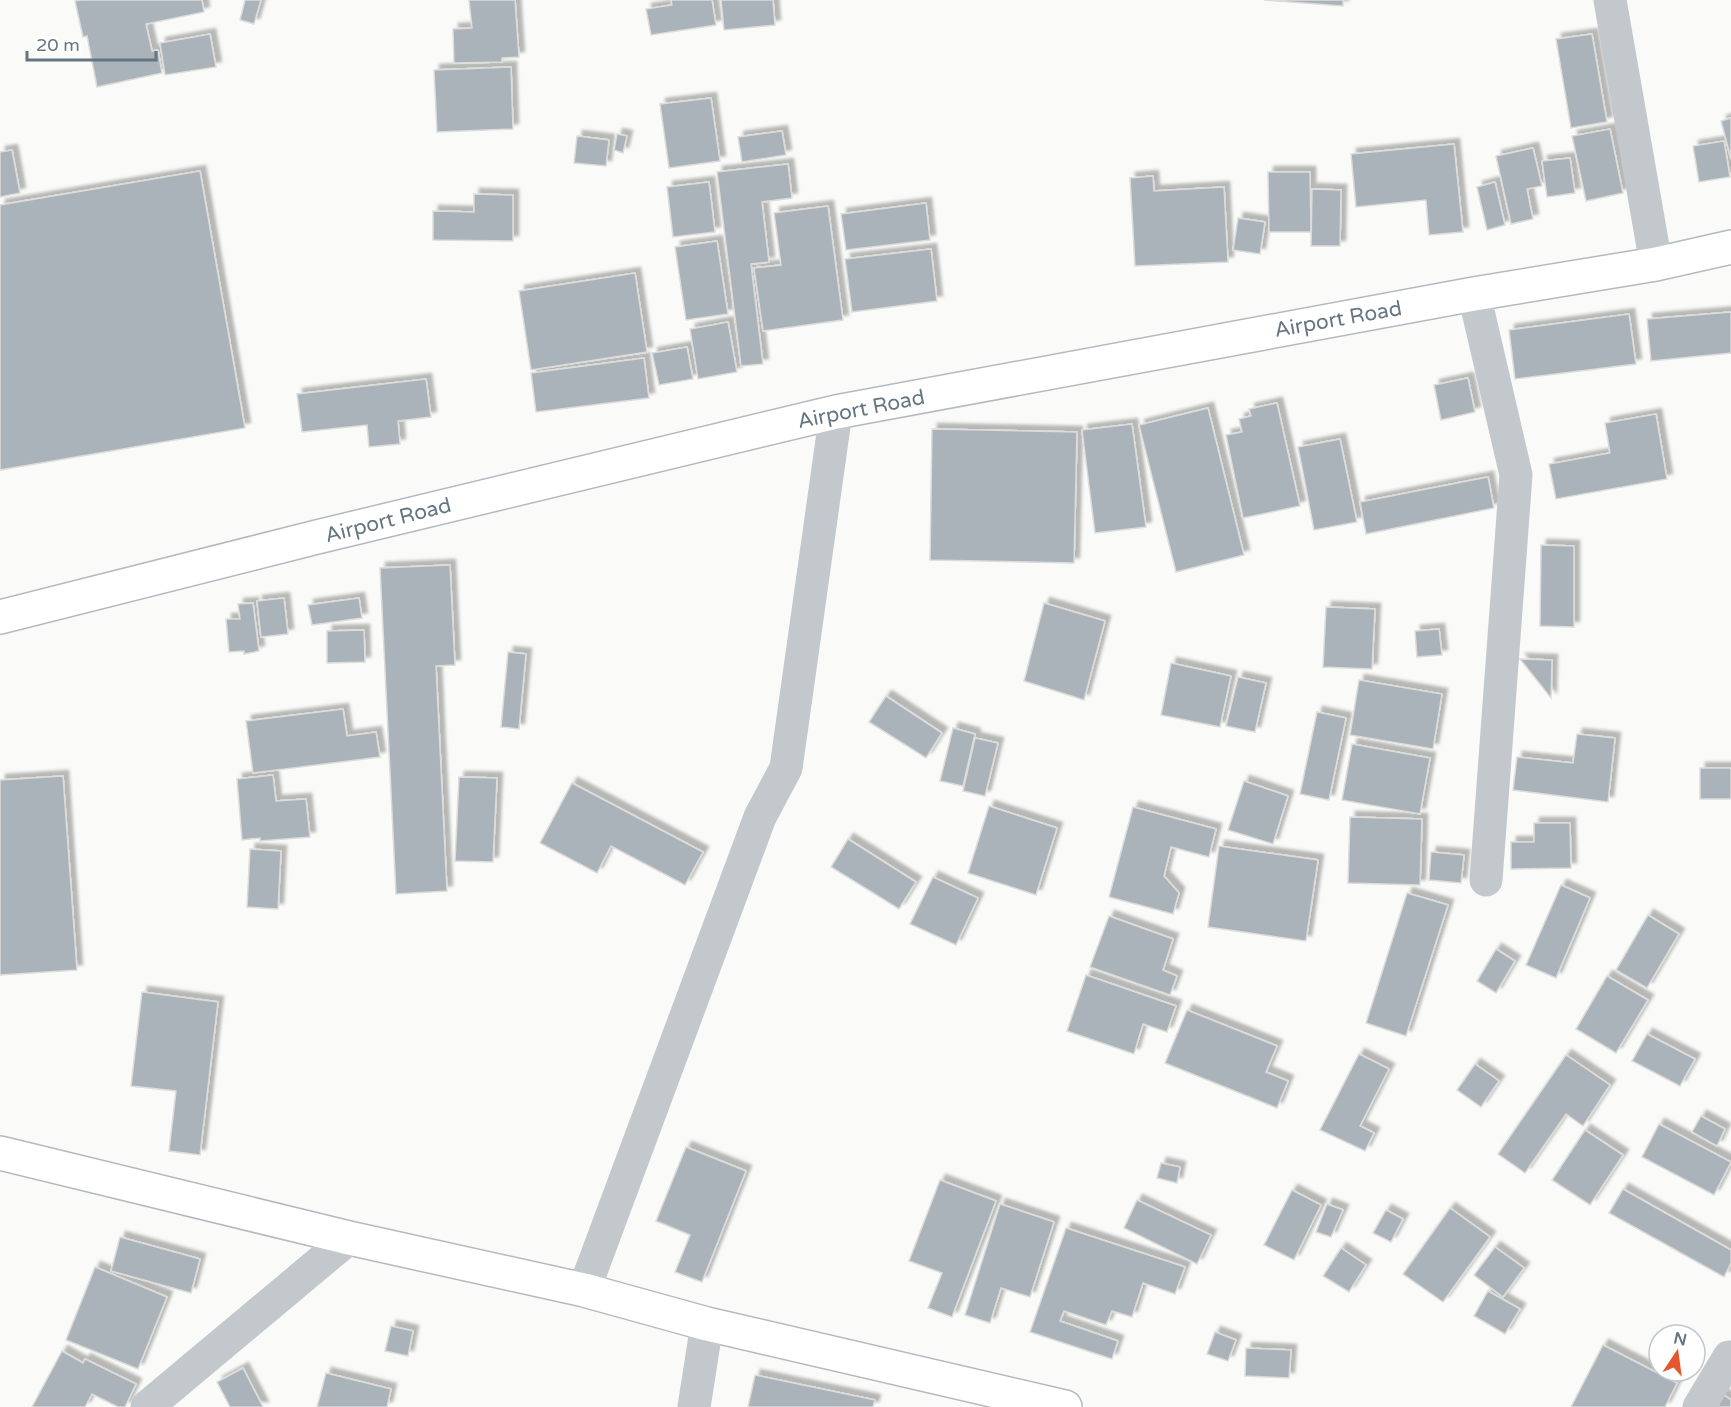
<svg xmlns="http://www.w3.org/2000/svg" width="1731" height="1407" font-family="'Varela Round',sans-serif">
  <style>
    .building { fill: #aab3b9; stroke: #dcdcda; stroke-width: 1.5; filter: url(#shadow) }
    .lines { fill: none; stroke-linecap: round; stroke-linejoin: round }
    .secondary-casing { stroke: #b3babf; stroke-width: 36 }
    .street { stroke: #c3c8cc; stroke-width: 33 }
    .secondary { stroke: #fff; stroke-width: 33 }
    .labels { text-anchor: middle; stroke-width: 6; stroke-linejoin: round; paint-order: stroke }
    .street-label { font-size: 21px; fill: #657683; stroke: #fff }
  </style>
  <defs>
    <filter id="shadow"><feDropShadow dx="5.5" dy="-5.5" stdDeviation="1.5" flood-color="#0004"/></filter>
  </defs>
  <rect width="100%" height="100%" fill="#fafaf8"/>
  <g class="building">
    <path d="M81 0H202L204 12 146 24 152 51 158 50 162 73 97 87 87 36 83 37 75 1Z"/>
    <path d="M245 0H261L254 24 240 20Z"/>
    <path d="M469 0H515L519 57 502 58V62L454 63 453 29 472 28Z"/>
    <path d="M671 0H712L716 25 651 35 646 9 672 5Z"/>
    <path d="M721 0H773L775 25 724 30Z"/>
    <path d="M1264 0H1343V6Z"/>
    <path d="M210 34 216 67 165 75 160 43Z"/>
    <path d="M1592 34 1607 122 1571 128 1556 39Z"/>
    <path d="M511 67 513 129 437 132 434 70Z"/>
    <path d="M711 98 720 161 669 168 660 104Z"/>
    <path d="M1731 118V159L1721 121Z"/>
    <path d="M1610 129 1623 193 1586 201 1572 136Z"/>
    <path d="M782 131 786 155 742 162 738 137Z"/>
    <path d="M617 134 627 136 623 153 614 150Z"/>
    <path d="M577 136 609 140 606 166 574 163Z"/>
    <path d="M1724 141 1730 177 1699 182 1693 146Z"/>
    <path d="M1454 144 1463 232 1429 235 1426 200 1356 207 1351 154Z"/>
    <path d="M1533 148 1542 186 1527 189 1533 219 1511 224 1496 156Z"/>
    <path d="M12 150 20 193 0 197V152Z"/>
    <path d="M1570 158 1575 193 1547 197 1542 161Z"/>
    <path d="M788 164 792 198 762 202 769 262 751 264 763 364 741 366 717 172Z"/>
    <path d="M200 171 245 428 0 470V205Z"/>
    <path d="M1268 172H1310L1311 232H1269Z"/>
    <path d="M1153 176 1154 191 1224 187 1228 262 1135 266 1130 178Z"/>
    <path d="M709 182 715 232 673 237 667 187Z"/>
    <path d="M1495 182 1505 225 1487 230 1477 187Z"/>
    <path d="M1312 189 1341 190 1340 246H1311Z"/>
    <path d="M474 194 513 195V241L433 240V211L474 212Z"/>
    <path d="M926 203 930 240 846 250 841 214Z"/>
    <path d="M828 206 843 320 763 331 754 268 781 265 774 213Z"/>
    <path d="M1238 218 1265 222 1260 254 1233 250Z"/>
    <path d="M717 241 728 314 686 320 675 247Z"/>
    <path d="M931 249 937 301 852 312 845 259Z"/>
    <path d="M635 273 647 352 531 370 519 291Z"/>
    <path d="M1731 312V353L1651 361 1647 319Z"/>
    <path d="M1629 314 1636 364 1515 379 1509 330Z"/>
    <path d="M728 322 737 372 698 379 690 329Z"/>
    <path d="M687 347 693 379 659 385 652 353Z"/>
    <path d="M644 358 649 398 536 412 531 373Z"/>
    <path d="M1468 378 1475 412 1441 420 1434 385Z"/>
    <path d="M426 379 431 417 398 421 400 444 369 447 367 425 302 432 297 394Z"/>
    <path d="M1277 403 1300 506 1243 518 1226 435 1242 432 1239 419 1251 416 1249 409Z"/>
    <path d="M1208 408 1244 555 1176 572 1139 425Z"/>
    <path d="M1656 414 1667 479 1556 499 1549 464 1610 453 1605 423Z"/>
    <path d="M1132 424 1146 527 1095 533 1082 430Z"/>
    <path d="M932 429 1077 432 1074 563 930 560Z"/>
    <path d="M1340 439 1357 522 1314 530 1298 447Z"/>
    <path d="M1488 477 1494 508 1366 534 1360 502Z"/>
    <path d="M1541 545 1574 546V627L1540 626Z"/>
    <path d="M450 565 455 665 436 666 447 891 396 894 380 568Z"/>
    <path d="M284 598 288 634 261 637 257 601Z"/>
    <path d="M359 598 362 618 312 625 308 605Z"/>
    <path d="M253 603 259 651 244 654V651L229 652 226 619H240L238 604Z"/>
    <path d="M1044 603 1105 621 1084 700 1024 681Z"/>
    <path d="M1326 607 1375 609 1372 669 1323 667Z"/>
    <path d="M1439 629 1442 655 1417 657 1415 631Z"/>
    <path d="M364 630 365 662 327 663V631Z"/>
    <path d="M508 652 526 654 519 729 501 727Z"/>
    <path d="M1520 659 1552 660 1551 698Z"/>
    <path d="M1171 663 1231 676 1220 727 1161 715Z"/>
    <path d="M1238 677 1266 683 1255 732 1226 726Z"/>
    <path d="M1359 680 1442 694 1433 749 1350 735Z"/>
    <path d="M886 696 942 733 926 758 869 722Z"/>
    <path d="M343 709 347 736 376 732 380 757 253 773 246 721Z"/>
    <path d="M1317 712 1346 718 1329 800 1300 794Z"/>
    <path d="M953 728 975 734 963 786 940 781Z"/>
    <path d="M1577 734 1615 738 1608 802 1513 790 1517 757 1573 763Z"/>
    <path d="M975 738 998 743 985 796 963 791Z"/>
    <path d="M1352 744 1430 758 1420 814 1342 800Z"/>
    <rect x="1700" y="768" width="31" height="31"/>
    <path d="M273 775 276 801 306 799 310 837 260 841V838L242 840 237 779Z"/>
    <path d="M63 776 77 970 0 975V780Z"/>
    <path d="M459 777 497 778 493 862 455 861Z"/>
    <path d="M1244 781 1288 796 1273 844 1228 830Z"/>
    <path d="M572 783 703 852 685 885 611 846 597 873 540 843Z"/>
    <path d="M989 806 1057 828 1036 895 968 873Z"/>
    <path d="M1133 807 1216 829 1209 857 1171 847 1164 876 1179 893 1173 914 1109 897Z"/>
    <path d="M1350 817 1422 819 1420 885 1348 883Z"/>
    <path d="M1534 823H1570L1571 868 1511 869V842H1534Z"/>
    <path d="M848 839 916 882 899 909 831 867Z"/>
    <path d="M1219 846 1318 860 1306 941 1208 927Z"/>
    <path d="M250 849 281 851 278 909 247 907Z"/>
    <path d="M1431 852 1464 855 1461 883 1429 880Z"/>
    <path d="M933 877 978 898 956 945 910 924Z"/>
    <path d="M1561 885 1590 898 1556 978 1526 965Z"/>
    <path d="M1407 893 1448 905 1406 1036 1366 1023Z"/>
    <path d="M1648 915 1679 934 1647 988 1616 970Z"/>
    <path d="M1109 916 1173 939 1163 970 1177 976 1170 995 1090 967Z"/>
    <path d="M1496 949 1515 961 1496 993 1477 981Z"/>
    <path d="M1086 975 1176 1006 1167 1032 1143 1024 1134 1054 1067 1031Z"/>
    <path d="M1607 976 1648 1000 1616 1053 1576 1029Z"/>
    <path d="M142 992 218 1002 200 1155 169 1151 176 1091 131 1086Z"/>
    <path d="M1187 1010 1277 1046 1266 1072 1288 1081 1277 1108 1165 1063Z"/>
    <path d="M1647 1034 1695 1059 1680 1086 1632 1061Z"/>
    <path d="M1359 1054 1389 1069 1360 1126 1374 1133 1365 1151 1320 1130Z"/>
    <path d="M1566 1055 1610 1085 1583 1126 1566 1114 1525 1173 1498 1154Z"/>
    <path d="M1475 1064 1499 1081 1481 1107 1457 1090Z"/>
    <path d="M1701 1116 1725 1129 1717 1146 1692 1132Z"/>
    <path d="M1659 1124 1731 1162 1714 1195 1642 1157Z"/>
    <path d="M1585 1130 1623 1155 1590 1205 1552 1180Z"/>
    <path d="M686 1147 746 1171 702 1282 675 1272 690 1235 656 1221Z"/>
    <path d="M1161 1163 1180 1167 1177 1183 1157 1178Z"/>
    <path d="M940 1180 996 1201 952 1317 928 1308 942 1273 909 1261Z"/>
    <path d="M1623 1189 1731 1250V1263L1724 1277 1609 1213Z"/>
    <path d="M1292 1190 1321 1205 1294 1260 1264 1245Z"/>
    <path d="M1137 1200 1211 1235 1197 1264 1124 1228Z"/>
    <path d="M1000 1204 1054 1222 1030 1297 1001 1288 990 1323 965 1315Z"/>
    <path d="M1327 1204 1343 1210 1331 1237 1316 1232Z"/>
    <path d="M1450 1208 1490 1237 1443 1302 1403 1274Z"/>
    <path d="M1386 1210 1403 1219 1391 1242 1373 1233Z"/>
    <path d="M1066 1228 1185 1267 1175 1294 1143 1283 1132 1317 1112 1311 1106 1325 1064 1311 1060 1321 1118 1341 1112 1359 1030 1332Z"/>
    <path d="M120 1237 200 1259 191 1293 111 1271Z"/>
    <path d="M1495 1247 1524 1268 1503 1297 1474 1275Z"/>
    <path d="M1341 1248 1366 1265 1349 1292 1323 1276Z"/>
    <path d="M95 1267 167 1297 138 1369 66 1340Z"/>
    <path d="M1488 1291 1520 1309 1505 1334 1474 1316Z"/>
    <path d="M391 1326 413 1331 408 1356 385 1351Z"/>
    <path d="M1215 1332 1236 1340 1228 1361 1207 1354Z"/>
    <path d="M1603 1345 1677 1383 1665 1407H1571Z"/>
    <path d="M1246 1348 1291 1350 1289 1378 1245 1376Z"/>
    <path d="M62 1351 83 1363 85 1359 136 1384 125 1407H118L92 1394 85 1407H32Z"/>
    <path d="M243 1368 263 1407H230L217 1382Z"/>
    <path d="M326 1373 391 1389 387 1407H317Z"/>
    <path d="M755 1375 875 1400 873 1407H748Z"/>
    <path d="M1719 1392 1731 1400V1407H1709Z"/>
  </g>
  <g class="lines">
    <g class="secondary-casing">
      <g id="secondary">
        <path d="M0 617 317 537 836 412 1474 294 1656 264 1731 247"/>
        <path d="M0 1153 349 1238 584 1290 707 1324 1065 1407"/>
      </g>
    </g>
    <g class="street">
      <path d="M1610 0 1656 264"/>
      <path d="M1474 294 1516 475 1486 880"/>
      <path d="M584 1290 760 817 786 768 836 412"/>
      <path d="M147 1407 349 1238"/>
      <path d="M694 1407 707 1324"/>
      <path d="M1699 1407 1729 1357H1731"/>
    </g>
    <use href="#secondary" class="secondary"/>
  </g>
  <g class="labels">
    <g class="street-label">
      <text transform="translate(1338 319) rotate(-10)" y="7">Airport Road</text>
      <text transform="translate(861 409) rotate(-11)" y="7">Airport Road</text>
      <text transform="translate(388 520) rotate(-14)" y="7">Airport Road</text>
    </g>
  </g>
  <g transform="translate(1677 1353) rotate(13)"><circle r="28" fill="#ffffff" stroke="#c1c8cd" stroke-width="1.5"/>
  <path d="M0-4.5L10 22L0 15L-10 22Z" fill="#e4572e"/>
  <text y="-9" font-size="16" font-weight="bold" text-anchor="middle" fill="#657683">N</text>
  </g>
  <path d="M27 51v9h129v-9" fill="none" stroke="#657683" stroke-width="3"/>
  <text x="36" y="51" font-size="18" fill="#657683" stroke="#ffffff" stroke-width="4.5" paint-order="stroke">20 m</text>
</svg>
